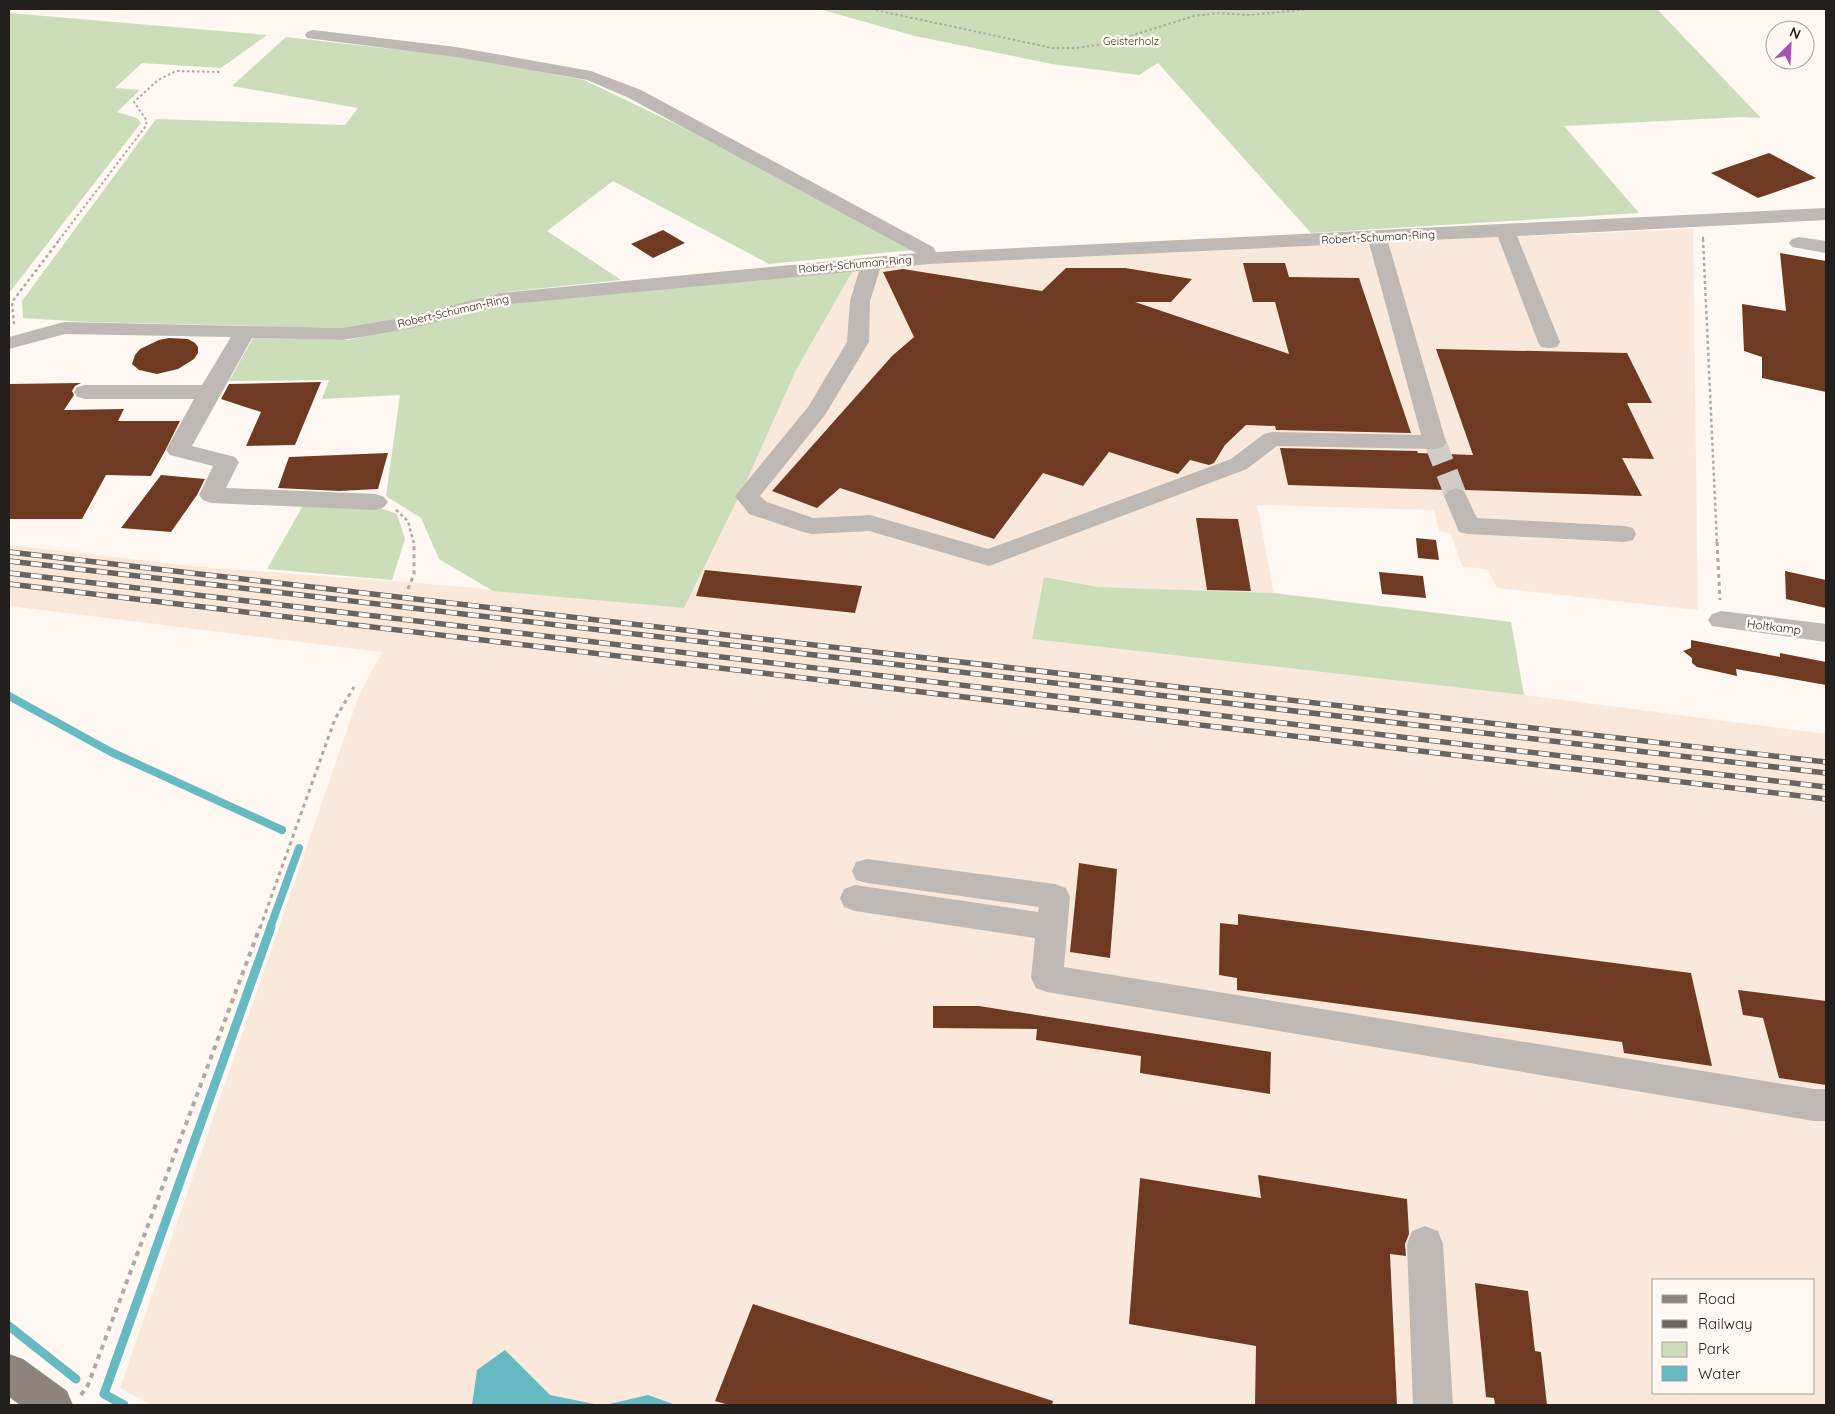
<svg xmlns="http://www.w3.org/2000/svg" width="1835" height="1414" font-family="Quicksand,sans-serif">
  <style>
    .built { fill: #fae9db; fill-rule: evenodd }
    .green { fill: #ccdeb9 }
    .water { fill: #67bac4 }
    .lines { fill: none; stroke-linecap: round; stroke-linejoin: round }
    .stream-far1 { stroke: #67bac4; stroke-width: 8 }
    .stream { stroke: #67bac4; stroke-width: 9 }
    .building { fill: #6f3a22 }
    .minor-tunnel { stroke: #d2ccc7; stroke-width: 22; stroke-dasharray: 22 11; stroke-linecap: butt }
    .path-far3 { stroke: #afa9a5; stroke-width: 2; stroke-dasharray: 2.5 2.5; stroke-linecap: butt }
    .path-far2 { stroke: #afa9a5; stroke-width: 2.5; stroke-dasharray: 3 3; stroke-linecap: butt }
    .path-far1 { stroke: #afa9a5; stroke-width: 3; stroke-dasharray: 4 4; stroke-linecap: butt }
    .path { stroke: #afa9a5; stroke-width: 4; stroke-dasharray: 5 5; stroke-linecap: butt }
    .minor { fill: #beb9b5; fill-rule: evenodd }
    .major { fill: #8c847d; fill-rule: evenodd }
    .rail-casing { stroke: #696460; stroke-width: 5.5 }
    .rail { stroke: #fef7f2; stroke-width: 4; stroke-dasharray: 11; stroke-linecap: butt }
    .labels { text-anchor: middle; stroke-width: 5; stroke-linejoin: round; paint-order: stroke }
    .far-park-label { font-size: 11px; fill: #324a0d; stroke: #fef7f2 }
    .far-street-label { font-size: 11px; fill: #231f1c; stroke: #fef7f2 }
    .street-label { font-size: 12px; fill: #231f1c; stroke: #fef7f2 }
  </style>
  <rect width="100%" height="100%" fill="#fef7f2"/>
  <path class="built" d="M1693 229 1698 610 1497 588 1487 569 1462 567 1451 533 1439 531 1434 510 1257 505 1274 593 1098 587 1044 577 1032 639 1524 695 1826 734V1405H152L120 1388 359 695 382 652 9 606V545L200 567 420 583 684 608 796 370 854 269 980 259ZM1654 1280H1814V1393H1654Z"/>
  <g class="green">
    <path d="M819 9H1657L1761 118 1742 117 1564 126 1639 213 1311 233 1158 63 1139 75 1052 64 915 36Z"/>
    <path d="M9 13 267 35 221 68 142 63 115 88 140 90 117 112 137 118 141 123 9 293Z"/>
    <path d="M286 37 453 56 584 80 684 128 913 250 769 264 613 181 547 231 621 280 497 293 410 318 345 328 86 322 23 318 22 301 156 119 345 125 358 108 232 86Z"/>
    <path d="M854 269 796 370 745 484 684 608 493 591 439 559 421 518 386 496 400 395 322 399 329 380 229 381 253 338 348 340 502 303Z"/>
    <path d="M305 502 375 506 397 514 405 539 392 580 267 569Z"/>
    <path d="M1044 577 1098 587 1274 593 1511 622 1524 695 1032 639Z"/>
  </g>
  <g class="water">
    <path d="M505 1350 550 1395 599 1405H472L477 1370Z"/>
    <path d="M648 1395 676 1405H605Z"/>
  </g>
  <g class="lines">
    <g class="stream-far1">
      <path d="M9 696 111 752 282 830"/>
      <path d="M270 928 299 848"/>
    </g>
    <g class="stream">
      <path d="M9 1326 76 1379"/>
      <path d="M124 1405 104 1394 271 927"/>
    </g>
  </g>
  <g class="building">
    <path d="M1769 153 1816 178 1758 198 1711 173Z"/>
    <path d="M663 230 685 243 653 258 631 244Z"/>
    <path d="M1780 253 1826 261V392L1762 378V357L1744 351 1742 304 1786 311Z"/>
    <path d="M1243 263H1285L1289 277 1359 278 1411 433 1276 430 1275 426 1246 425 1225 445 1214 463 1209 465 1190 460 1178 474 1109 452 1083 486 1043 473 994 539 840 488 817 508 772 491 892 356 914 337 883 272 903 269 1042 291 1066 268H1125L1192 279 1171 302H1135L1289 354 1275 302H1253Z"/>
    <path d="M169 338 188 339 195 343 198 347V353L194 359 178 369 157 374 139 370 132 364 135 355 140 349 159 340Z"/>
    <path d="M1436 349 1627 353 1652 403H1627L1654 459 1622 458 1642 496 1466 490 1457 486 1447 490 1288 485 1280 448 1417 451 1418 453 1473 455Z"/>
    <path d="M321 382 295 445 246 446 261 412 221 399 229 384Z"/>
    <path d="M81 383 75 386 72 391 74 395 64 410 124 409 118 421H180L165 451 151 476 106 475 82 519H9V384Z"/>
    <path d="M388 453 378 489 339 491 278 488 289 457Z"/>
    <path d="M161 475 205 479 197 495 171 532 121 528Z"/>
    <path d="M1196 518 1238 519 1251 591 1207 590Z"/>
    <path d="M1416 538 1436 540 1439 560 1418 558Z"/>
    <path d="M705 570 862 586 855 613 696 596Z"/>
    <path d="M1785 571 1826 580V608L1786 599Z"/>
    <path d="M1379 572 1423 576 1426 598 1382 594Z"/>
    <path d="M1691 640 1780 657V653L1826 662V685L1736 669 1737 676 1697 667 1692 663V658L1683 651 1691 648Z"/>
    <path d="M1079 863 1117 869 1110 958 1070 952Z"/>
    <path d="M1238 914 1691 973 1712 1066 1624 1053 1622 1042 1237 990V978L1219 975 1220 923 1238 925Z"/>
    <path d="M1738 990 1826 1001V1085L1779 1078 1763 1018 1743 1015Z"/>
    <path d="M933 1006H979L1271 1052 1270 1094 1140 1073 1141 1056 1036 1040 1037 1029 933 1028Z"/>
    <path d="M1258 1175 1407 1199 1409 1234 1405 1244 1406 1256 1390 1254 1397 1405H1255L1256 1346 1129 1324 1140 1178 1261 1198Z"/>
    <path d="M1475 1283 1528 1291 1535 1351 1541 1352 1547 1405H1495L1494 1398 1486 1397Z"/>
    <path d="M753 1304 1053 1401 1052 1405H729L715 1401Z"/>
  </g>
  <g class="lines">
    <path class="minor-tunnel" d="M1435 442 1456 496"/>
    <g class="path-far3">
      <path d="M871 9 1052 48H1076L1105 44 1194 16 1219 13 1249 15 1309 9"/>
      <path d="M1703 237V240"/>
      <path d="M59 240 145 127 147 121 134 102 158 80 176 71 221 72"/>
    </g>
    <g class="path-far2">
      <path d="M1703 239 1717 544"/>
      <path d="M14 324 12 302 60 239"/>
      <path d="M396 510 408 521 414 544"/>
    </g>
    <g class="path-far1">
      <path d="M1717 542 1720 600"/>
      <path d="M408 589 414 574V542"/>
      <path d="M260 928 335 719 354 687"/>
    </g>
    <path class="path" d="M81 1395 88 1385 260 927"/>
    <g class="minor">
      <path d="M313 30 456 47 591 71 641 90 933 247 936 252 1826 208V220L1517 236 1560 342 1557 347 1549 348 1541 347 1538 342 1498 237 1388 242 1446 442 1443 447 1435 449 1277 446 1247 469 989 566 869 531 812 534 803 532 749 514 735 496 808 407 847 342 850 301 859 271 500 305 413 328 343 340 252 338 192 446 235 457 239 462 226 488 376 494 384 497 388 502 384 507 376 510 211 503 203 500 199 495 213 466 170 455 166 450 194 399H85L77 397 74 392 77 387 85 385H202L231 337 65 334 9 349V337L64 322 343 328 412 316 499 293 916 253 629 98 587 80 456 57 307 38 305 35 307 32ZM1369 243 1421 435 1272 432 1264 434 1231 459 988 549 870 515 813 518 767 502 760 496 825 415 869 342 870 301 880 269 929 264Z"/>
      <path d="M1799 237 1826 241V253L1792 247 1789 243 1792 239Z"/>
      <path d="M1456 488 1464 491 1477 518 1624 526 1633 528 1636 534 1633 540 1624 542 1468 534 1459 532 1444 496 1448 491Z"/>
      <path d="M1721 611 1826 624V642L1712 626 1708 620 1712 614Z"/>
      <path d="M867 859 1055 884 1066 888 1070 897 1064 967 1814 1089H1826V1121H1814L1047 992 1036 988 1031 978 1035 938 855 911 844 907 840 898 844 889 855 885 1038 912 1039 907 867 883 856 880 852 871 856 862Z"/>
      <path d="M1425 1226 1438 1231 1443 1244 1453 1405H1413L1407 1244 1412 1231Z"/>
    </g>
    <path class="major" d="M9 1354 23 1359 67 1391 73 1405H20L9 1397Z"/>
    <g class="rail-casing">
      <g id="rail">
        <path d="M9 552 1826 762"/>
        <path d="M9 561 1826 773"/>
        <path d="M9 573 1826 787"/>
        <path d="M9 584 1826 799"/>
      </g>
    </g>
    <use href="#rail" class="rail"/>
  </g>
  <g class="labels">
    <g class="far-park-label">
      <text x="1131" y="45">Geisterholz</text>
    </g>
    <g class="far-street-label">
      <text transform="translate(1378 237) rotate(-3)" y="4">Robert-Schuman-Ring</text>
      <text transform="translate(855 264) rotate(-5)" y="4">Robert-Schuman-Ring</text>
      <text transform="translate(453 311) rotate(-13)" y="4">Robert-Schuman-Ring</text>
    </g>
    <g class="street-label">
      <text transform="translate(1774 627) rotate(7)" y="4">Holtkamp</text>
    </g>
  </g>
  <rect width="1835" height="1414" fill="none" stroke="#231f1c" stroke-width="20"/>
  <rect x="1652" y="1279" width="162" height="115" fill="#fef7f2" stroke="#a6a19c"/>
  <rect x="1662" y="1295" width="25" height="8" fill="#8c847d" stroke="#a6a19c"/>
  <text x="1698" y="1304" font-size="15" fill="#231f1c">Road</text>
  <rect x="1662" y="1320" width="25" height="8" fill="#696460" stroke="#a6a19c"/>
  <text x="1698" y="1329" font-size="15" fill="#231f1c">Railway</text>
  <rect x="1662" y="1342" width="25" height="15" fill="#ccdeb9" stroke="#a6a19c"/>
  <text x="1698" y="1354" font-size="15" fill="#231f1c">Park</text>
  <rect x="1662" y="1366" width="25" height="15" fill="#67bac4" stroke="#a6a19c"/>
  <text x="1698" y="1379" font-size="15" fill="#231f1c">Water</text>
  <g transform="translate(1790 45) rotate(24)"><circle r="24" fill="#fef7f2" stroke="#a6a19c"/>
  <path d="M0-4L9 19L0 12L-9 19Z" fill="#ad4fb8"/>
  <text y="-8" font-size="14" font-weight="bold" text-anchor="middle" fill="#231f1c">N</text>
  </g>
</svg>
